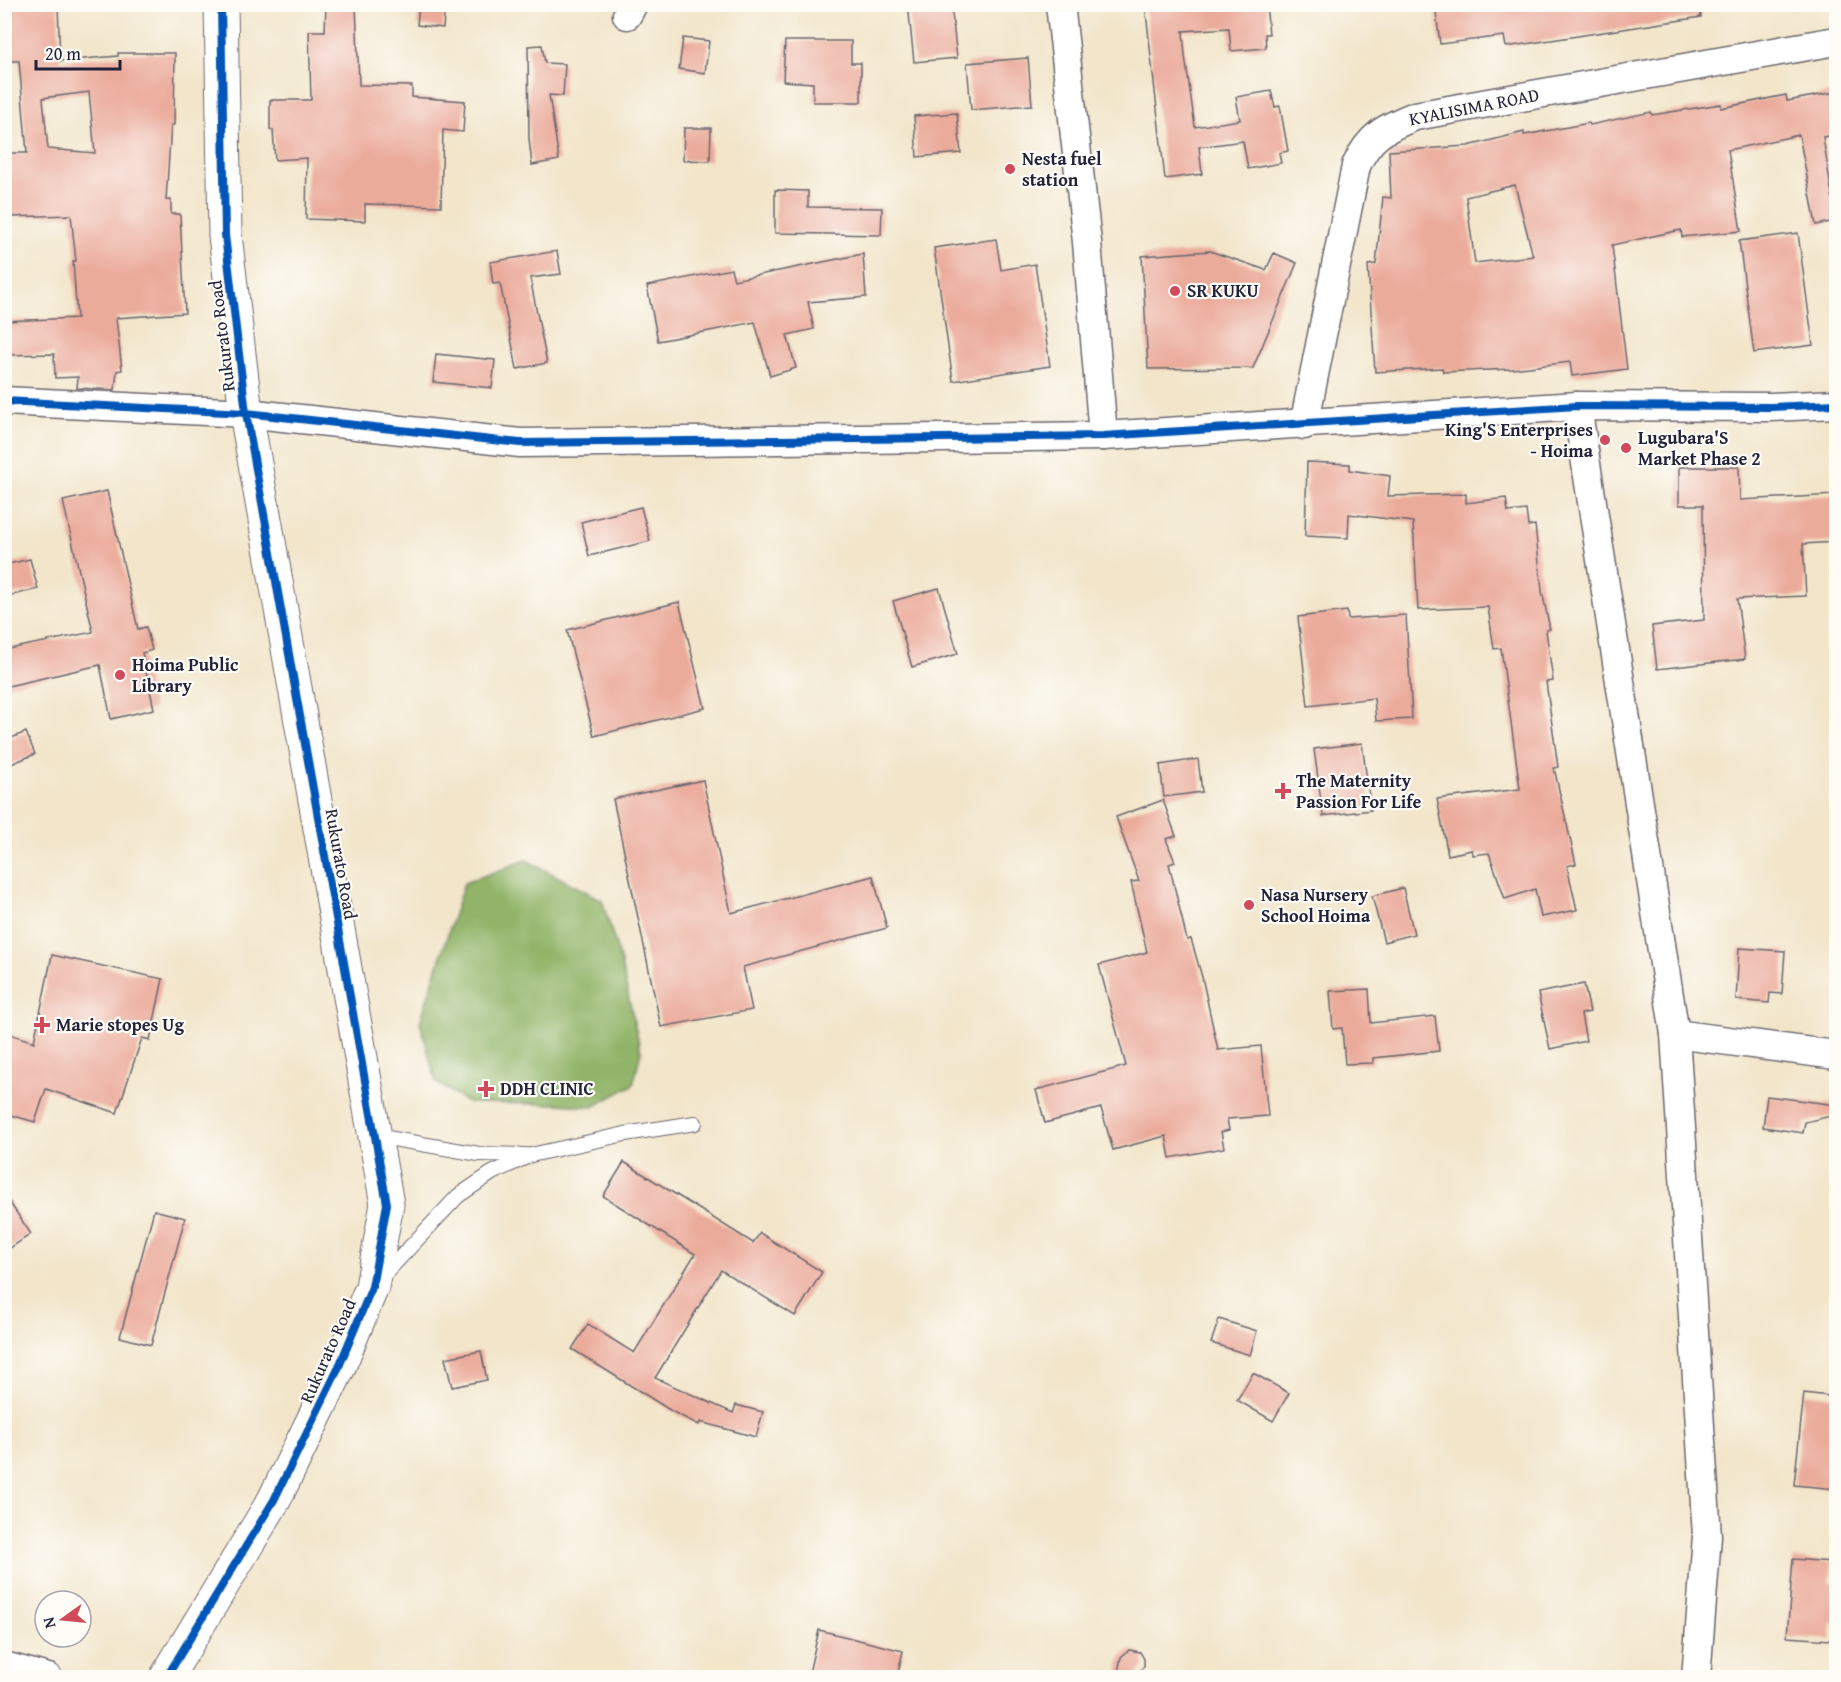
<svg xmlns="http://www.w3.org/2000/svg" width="1841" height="1682" font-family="'Gentium Book Plus',serif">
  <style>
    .forest { fill: #91b468; stroke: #5a6b52; stroke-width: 1.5 }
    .building { fill: #ebab9b; fill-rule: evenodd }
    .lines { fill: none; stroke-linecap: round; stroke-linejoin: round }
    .service-casing { stroke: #6b666d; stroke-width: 16 }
    .minor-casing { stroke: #6b666d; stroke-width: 31 }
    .tertiary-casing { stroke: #6b666d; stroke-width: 35 }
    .service { stroke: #fff; stroke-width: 14 }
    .minor { stroke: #fff; stroke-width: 28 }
    .tertiary { stroke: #fff; stroke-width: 33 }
    .cycleway-casing { stroke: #fdfcf7; stroke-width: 11 }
    .cycleway { stroke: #0057b8; stroke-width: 8 }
    .poi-dot { fill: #d1495b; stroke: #fdfcf7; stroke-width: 2 }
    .labels { text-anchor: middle; stroke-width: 4.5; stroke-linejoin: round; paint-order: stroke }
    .street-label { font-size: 18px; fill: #22223b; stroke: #fdfcf7 }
    .poi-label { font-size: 18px; font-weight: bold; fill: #22223b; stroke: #fdfcf7; text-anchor: start }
  </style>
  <rect width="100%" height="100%" fill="#fdfcf7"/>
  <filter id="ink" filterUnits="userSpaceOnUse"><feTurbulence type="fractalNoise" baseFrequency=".0167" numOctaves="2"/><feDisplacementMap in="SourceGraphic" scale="12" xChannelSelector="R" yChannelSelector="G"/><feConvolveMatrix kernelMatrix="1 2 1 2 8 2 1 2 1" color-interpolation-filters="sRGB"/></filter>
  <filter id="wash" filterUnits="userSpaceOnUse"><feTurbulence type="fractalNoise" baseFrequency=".008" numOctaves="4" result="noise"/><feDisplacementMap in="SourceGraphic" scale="24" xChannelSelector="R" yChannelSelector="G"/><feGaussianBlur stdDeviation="1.35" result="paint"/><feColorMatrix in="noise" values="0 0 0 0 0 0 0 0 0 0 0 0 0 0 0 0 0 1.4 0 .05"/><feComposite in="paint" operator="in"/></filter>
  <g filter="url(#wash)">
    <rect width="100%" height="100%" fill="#f2e5ca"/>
    <path class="forest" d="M526 860 602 900 620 959 641 1052 633 1085 593 1107 558 1104 468 1103 436 1082 420 1022 464 883Z"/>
    <g id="blocks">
      <g class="building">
        <path d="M4 4H58L60 61 118 56V53H175L174 125H171L166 200H171V214H180L185 313 116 318 122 370 117 371 115 390 77 388 78 377 55 378 54 354 4 355V321L77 318 73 261H76L71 215 10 217 8 153H27L19 61H4ZM89 92 95 153 48 149 43 98Z"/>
        <path d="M326 4H356L359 85 412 86V97L465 101 463 132 443 130 441 206 365 204V221L306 219 307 158 275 160 273 130H270V100H311L309 31H325Z"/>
        <path d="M419 4H445L443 28 417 25Z"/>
        <path d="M908 4H951L957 58 914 62Z"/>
        <path d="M1145 4H1180V9L1266 4 1269 34H1265L1266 48 1231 51 1229 28 1183 31 1185 56 1195 127 1240 120 1236 97 1271 91 1275 107 1280 106 1288 151 1279 153 1281 163 1248 169 1243 141 1199 147 1202 174 1165 179Z"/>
        <path d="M1435 4H1700L1701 17 1506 47 1504 36 1440 44Z"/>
        <path d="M683 38 709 41 705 73 679 69Z"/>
        <path d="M785 41H851V63H861V102H813V83L783 81Z"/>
        <path d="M542 45 545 63 565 64 563 96 549 95 559 160 532 165 529 139 528 46Z"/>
        <path d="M1028 58 1032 105 971 110 967 63Z"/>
        <path d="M1836 92V135L1823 137 1836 221 1816 225 1799 135 1728 150 1741 231 1682 237 1681 230 1612 245 1627 369 1572 376 1570 362 1512 369 1443 372 1442 368 1375 372 1368 265 1376 264 1383 197 1391 198 1389 151 1468 146 1524 132V135L1589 123 1590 125 1651 112 1652 115 1721 104V108L1786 95 1787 101ZM1515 185 1533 256 1475 263 1466 197Z"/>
        <path d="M957 113 961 153 917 157 914 116Z"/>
        <path d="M684 128H711L710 161 683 160Z"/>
        <path d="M775 190 808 191V207L882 208 881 235 775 233Z"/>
        <path d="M1798 233 1813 345 1754 353 1739 241Z"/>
        <path d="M996 239 1001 270 1035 264 1050 366 953 381 934 248Z"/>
        <path d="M557 251 561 274 530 278 547 363 517 369 500 283 493 284 490 262Z"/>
        <path d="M1210 251 1266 270 1274 253 1297 263 1253 368 1148 369 1142 256Z"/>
        <path d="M863 254 866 297 808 302 814 329 787 335 796 368 770 376 755 322 658 341 647 286 731 269 734 280Z"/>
        <path d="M436 354 495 360 492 388 433 382Z"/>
        <path d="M1307 462 1350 464V470L1390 476 1388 496 1466 494V503L1506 498 1508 512 1526 510 1528 526 1535 525 1542 591 1550 629 1546 630 1553 681 1546 682 1558 767 1554 768 1576 864 1567 866 1577 910 1541 917 1535 889 1505 899 1489 853 1473 855 1472 850 1448 855 1437 799 1520 789 1501 648 1494 649 1488 607 1418 610 1413 522 1349 514 1348 538 1305 536Z"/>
        <path d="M1679 467H1739L1740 500 1836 495V542L1803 544 1806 596 1737 599 1745 659 1657 669 1652 626 1704 620 1703 505H1679Z"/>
        <path d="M107 491 138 629 146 627 152 650 142 653 154 709 111 719 100 665 4 687V650L93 632 63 501Z"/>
        <path d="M641 507 650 541 589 556 581 522Z"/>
        <path d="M30 559 38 589 4 597V565Z"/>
        <path d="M939 588 958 654 912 667 893 601Z"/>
        <path d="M679 602 705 708 594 736 567 630Z"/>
        <path d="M1347 611 1348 619 1406 615 1412 719 1376 721 1374 698 1308 706 1298 617Z"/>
        <path d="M26 732 35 754 4 767V741Z"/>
        <path d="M1362 743 1371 810 1323 816 1314 749Z"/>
        <path d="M1198 759 1202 792 1164 797 1160 765Z"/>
        <path d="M703 780 731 913 873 876 887 928 743 967 752 1010 661 1027 613 799Z"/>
        <path d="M1163 800 1176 836 1166 839 1175 862 1169 864 1187 940 1191 939 1202 977 1218 1050 1261 1046 1268 1116 1227 1119 1229 1130 1221 1132 1224 1148 1170 1158 1166 1136 1113 1150 1101 1108 1045 1123 1036 1090 1126 1066 1099 965 1147 952 1131 882 1139 881 1116 817Z"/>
        <path d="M1403 888 1414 934 1384 942 1372 896Z"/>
        <path d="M1739 948 1785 951 1782 994 1770 993 1769 1003 1736 1000Z"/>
        <path d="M52 955 163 979 150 1040 142 1038 117 1113 46 1089 35 1122 4 1113V1032L34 1042Z"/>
        <path d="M1584 984 1590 1012 1581 1014 1586 1041 1550 1049 1538 993Z"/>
        <path d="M1369 989 1371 1023 1435 1016 1439 1051 1373 1058V1063L1345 1064 1342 1028 1333 1029 1330 991Z"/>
        <path d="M1767 1096 1836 1105V1115L1805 1122 1803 1133 1763 1127Z"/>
        <path d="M624 1162 753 1243 760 1233 822 1272 795 1316 721 1270 655 1378 733 1413 736 1405 763 1412 756 1437 700 1422 699 1425 673 1412 572 1349 588 1324 634 1353 695 1254 603 1196Z"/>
        <path d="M4 1194 31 1234 4 1252Z"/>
        <path d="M154 1210 185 1218 151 1345 120 1337Z"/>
        <path d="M1219 1319 1257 1331 1250 1355 1211 1343Z"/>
        <path d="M481 1351 487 1380 452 1387 445 1358Z"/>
        <path d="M1253 1373 1289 1393 1273 1421 1237 1400Z"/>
        <path d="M1804 1393 1836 1397V1489L1794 1485Z"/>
        <path d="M1793 1559 1832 1562 1830 1583H1836V1624L1832 1623 1831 1640 1787 1637Z"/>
        <path d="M819 1630 903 1651 897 1677H808Z"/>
        <path d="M1129 1650 1140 1652 1144 1659V1666L1135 1677H1117L1121 1657Z"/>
      </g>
    </g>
  </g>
  <g filter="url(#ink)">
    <use href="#blocks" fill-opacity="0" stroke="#6b666d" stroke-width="1.5"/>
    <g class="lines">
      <g class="service-casing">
        <g id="service">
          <path d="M376 1136 479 1154 526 1155"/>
          <path d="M382 1277 458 1196 492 1173 531 1155 625 1134 695 1123"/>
        </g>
      </g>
      <g class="minor-casing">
        <g id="minor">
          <path d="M1060 4 1087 242 1103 436"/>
          <path d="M627 15 633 4"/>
          <path d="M4 401 246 413 520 443 1103 436 1577 406 1771 407 1836 404"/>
          <path d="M1577 406 1675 1034 1707 1536 1696 1678"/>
          <path d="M1304 425 1356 166C1369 136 1385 128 1415 116L1836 41"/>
          <path d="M1675 1034 1836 1055"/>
          <path d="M4 1666 48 1678"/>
        </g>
      </g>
      <g class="tertiary-casing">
        <path id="tertiary" d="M166 1678 274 1500 338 1369 372 1287 387 1204 246 413 225 235 221 4"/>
      </g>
      <use href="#service" class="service"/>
      <use href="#minor" class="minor"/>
      <use href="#tertiary" class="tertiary"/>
      <g class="cycleway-casing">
        <g id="cycleway">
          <path d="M4 401 246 413 520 443 1103 436 1577 406 1771 407 1836 404"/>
          <path d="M166 1678 274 1500 338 1369 372 1287 387 1204 246 413 225 235 221 4"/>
        </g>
      </g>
      <use href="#cycleway" class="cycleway"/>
    </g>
  </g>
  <g class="poi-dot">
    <circle cx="1010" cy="169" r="6"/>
    <circle cx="1175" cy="291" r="6"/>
    <circle cx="1605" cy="440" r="6"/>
    <circle cx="1626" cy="448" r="6"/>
    <circle cx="120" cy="675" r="6"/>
    <path d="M1280 782h6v6h6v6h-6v6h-6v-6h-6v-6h6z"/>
    <circle cx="1249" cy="905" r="6"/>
    <path d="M39 1016h6v6h6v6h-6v6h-6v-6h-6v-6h6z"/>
    <path d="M483 1080h6v6h6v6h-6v6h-6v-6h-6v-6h6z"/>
  </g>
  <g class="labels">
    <g class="street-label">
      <text transform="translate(1474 107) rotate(-11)" y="6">KYALISIMA ROAD</text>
      <text transform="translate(222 336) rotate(-97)" y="6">Rukurato Road</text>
      <text transform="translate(341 864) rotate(80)" y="6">Rukurato Road</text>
      <text transform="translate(328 1351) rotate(-66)" y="6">Rukurato Road</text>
    </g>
    <g class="poi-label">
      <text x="1022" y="165">Nesta fuel<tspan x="1022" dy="21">station</tspan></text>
      <text x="1187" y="297">SR KUKU</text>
      <text x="1593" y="436" text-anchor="end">King'S Enterprises<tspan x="1593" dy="21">- Hoima</tspan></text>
      <text x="1638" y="444">Lugubara'S<tspan x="1638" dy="21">Market Phase 2</tspan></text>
      <text x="132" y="671">Hoima Public<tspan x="132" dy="21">Library</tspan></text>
      <text x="1296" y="787">The Maternity<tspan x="1296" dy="21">Passion For Life</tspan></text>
      <text x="1261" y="901">Nasa Nursery<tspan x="1261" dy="21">School Hoima</tspan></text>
      <text x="56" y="1031">Marie stopes Ug</text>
      <text x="500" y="1095">DDH CLINIC</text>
    </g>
  </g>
  <rect width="1841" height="1682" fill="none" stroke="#fdfcf7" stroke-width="24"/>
  <g transform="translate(63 1619) rotate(255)"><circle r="28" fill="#fdfcf7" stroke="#a5a5ac" stroke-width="1.5"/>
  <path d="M0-4.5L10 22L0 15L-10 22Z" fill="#d1495b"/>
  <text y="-9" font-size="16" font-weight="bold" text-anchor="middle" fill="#22223b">N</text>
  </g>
  <path d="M36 60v9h84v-9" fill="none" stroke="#22223b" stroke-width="3"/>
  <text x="45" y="60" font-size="18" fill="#22223b" stroke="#fdfcf7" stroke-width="4.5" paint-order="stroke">20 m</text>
</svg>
